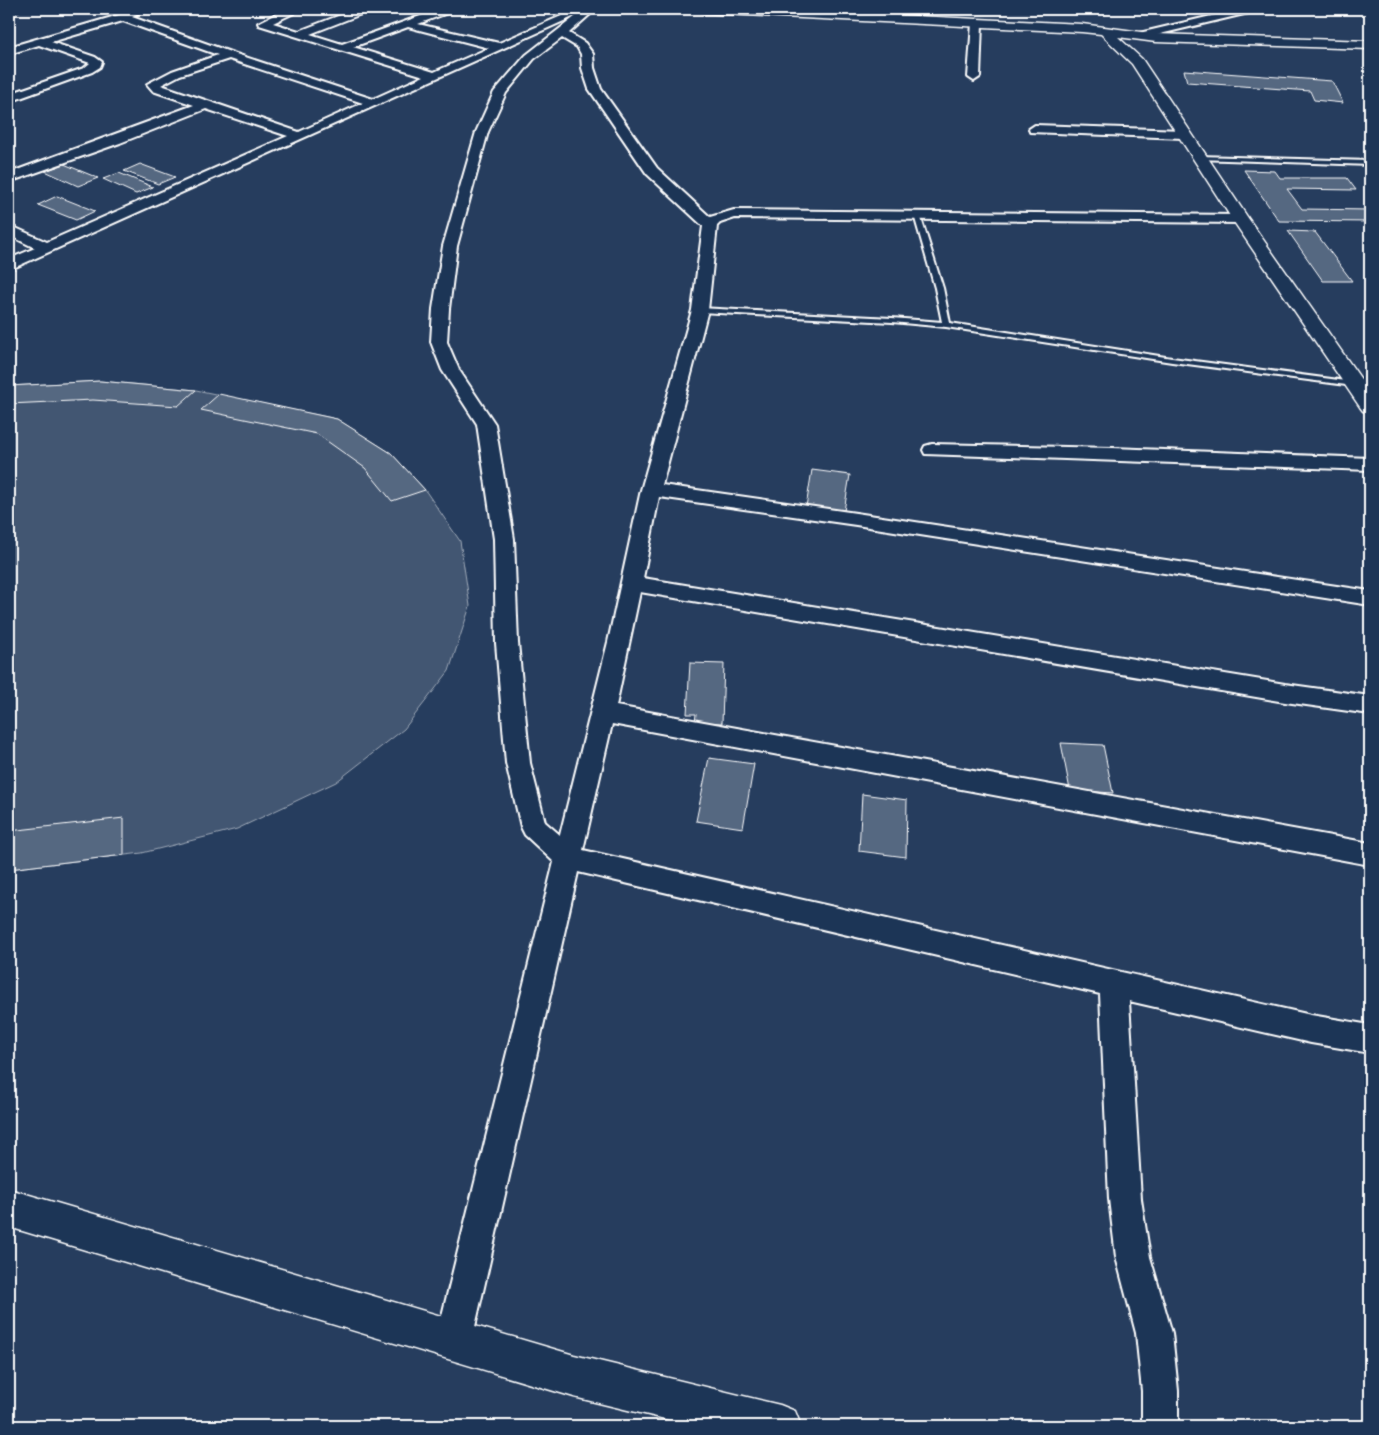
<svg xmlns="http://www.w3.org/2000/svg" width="1379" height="1435" font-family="Sriracha,sans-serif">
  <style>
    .green { fill: #425672; stroke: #a0aab8 }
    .building { fill: #556781; stroke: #fff }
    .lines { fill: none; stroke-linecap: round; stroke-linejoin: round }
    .lane-casing { stroke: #fff; stroke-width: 4 }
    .street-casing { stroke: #fff; stroke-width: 4 }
    .secondary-casing { stroke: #fff; stroke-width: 3 }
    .lane { fill: #1d3557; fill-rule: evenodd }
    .street { fill: #1d3557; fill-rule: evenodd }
    .secondary { fill: #1d3557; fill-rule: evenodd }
  </style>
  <rect width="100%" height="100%" fill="#263d5e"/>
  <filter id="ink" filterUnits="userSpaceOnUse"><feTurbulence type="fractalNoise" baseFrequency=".02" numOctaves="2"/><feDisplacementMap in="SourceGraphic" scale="10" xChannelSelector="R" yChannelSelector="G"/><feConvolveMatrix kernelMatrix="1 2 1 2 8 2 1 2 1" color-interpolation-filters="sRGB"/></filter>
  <g filter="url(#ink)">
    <path class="green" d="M100 381 196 390 337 419 391 453 425 490 460 541 470 606 449 671 404 729 336 782 237 829 142 853 9 869V386Z"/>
    <g class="building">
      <path d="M1184 70 1332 81 1343 103 1314 100 1310 91 1187 82Z"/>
      <path d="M64 164 98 178 78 186 45 171Z"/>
      <path d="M140 164 175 177 158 184 124 171Z"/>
      <path d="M1244 170 1275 171 1280 178H1347L1356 190 1287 189 1302 209 1370 210V222L1279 221Z"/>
      <path d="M119 173 153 187 136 194 103 179Z"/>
      <path d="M57 196 95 211 76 220 38 205Z"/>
      <path d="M1288 231 1315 232 1352 281H1323Z"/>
      <path d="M100 381 196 390 178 406 93 400 9 404V386Z"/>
      <path d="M219 394 337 419 391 453 425 490 392 501 365 468 317 434 201 410Z"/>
      <path d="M812 470 850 475 844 511 806 507Z"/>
      <path d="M690 663 724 664 722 723 695 722 696 714H687Z"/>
      <path d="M1061 743 1103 745 1113 793 1070 790Z"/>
      <path d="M709 758 754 764 743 828 696 821Z"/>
      <path d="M862 794 907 800 906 857 859 851Z"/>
      <path d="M124 818V855L9 869V831Z"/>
    </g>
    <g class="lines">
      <g class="lane-casing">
        <g id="lane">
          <path d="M1199 156 1370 161V165L1197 159V157Z"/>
          <path d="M917 213 920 215 943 288 950 323 1172 358 1354 382 1358 384 1354 386 1172 362 946 327 892 322 700 312 696 310 700 308 892 318 942 322 935 288 914 215Z"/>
        </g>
      </g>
      <g class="street-casing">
        <g id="street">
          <path d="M9 9H20L9 14Z"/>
          <path d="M132 9 143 10 132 17 233 53 373 99 424 76 259 25 258 23 286 9H299L298 11 273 23 299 31 356 9H370L369 11 310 34 342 44 440 9H454L453 11 418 24 499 43 566 14 570 13 575 16 9 270V259L35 248 9 235V225L47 242 288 136 206 109 120 143 9 182V173L194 105 153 91 147 84 172 71 218 55 123 21 51 42 95 57 102 62 100 67 92 72 9 102V94L84 68 90 63 39 45 9 54V47L119 15ZM408 27 489 48 434 72 353 47ZM229 59 363 103 299 132 161 85 180 75Z"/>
          <path d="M585 9H596L569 33 585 43 593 54 594 68 601 89 657 168 710 217 734 210 1240 215 1245 216 1247 219 1245 222 1240 223 735 218 720 223 717 226 708 310 662 485 856 513 1370 591V605L856 525 659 497 643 578 1285 684 1370 696V714L1285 702 640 592 616 706 1370 843V865L612 724 583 850 1311 1015 1370 1025V1053L1311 1043 1129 1001 1141 1199 1150 1257 1172 1333 1178 1391V1426H1142V1391L1136 1333 1116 1257 1109 1199 1100 994 578 872 472 1340 466 1352 454 1358 442 1352 436 1340 554 862 525 835 521 827 506 763 496 643 494 539 477 424 442 370 431 342 433 309 443 246 476 132 494 92 526 55ZM562 38 577 47 581 54 582 68 589 89 647 174 703 226 692 310 641 490 608 642 560 835 545 822 530 763 518 643 514 539 495 424 459 370 447 342 449 309 457 246 488 132 506 93 534 59Z"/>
          <path d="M1241 9H1258L1257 11 1139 39 1133 36 1135 34Z"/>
          <path d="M977 20 982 23 980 77 974 81 968 77 972 23Z"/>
          <path d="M1035 125 1183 130 1189 134 1183 138 1030 132 1029 129Z"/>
          <path d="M932 444 1113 448 1370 458V470L925 454 923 450 925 446Z"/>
        </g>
      </g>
      <g class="secondary-casing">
        <g id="secondary">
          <path d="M697 9H772L1082 24 1156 34 1370 41V49L1156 42 1118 37 1142 59 1248 218 1370 392V413L1363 411 1360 407 1232 219 1132 64 1101 34 1082 32 703 13Z"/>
          <path d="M9 1189 574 1355 780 1405 795 1411 801 1426H694L574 1397 9 1227Z"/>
        </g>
      </g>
      <use href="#lane" class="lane"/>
      <use href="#street" class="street"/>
      <use href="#secondary" class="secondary"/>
    </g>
  </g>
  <rect width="1379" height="1435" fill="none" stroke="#1d3557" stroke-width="30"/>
  <rect x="15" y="15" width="1349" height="1405" fill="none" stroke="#fff" stroke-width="2" filter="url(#ink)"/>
</svg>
